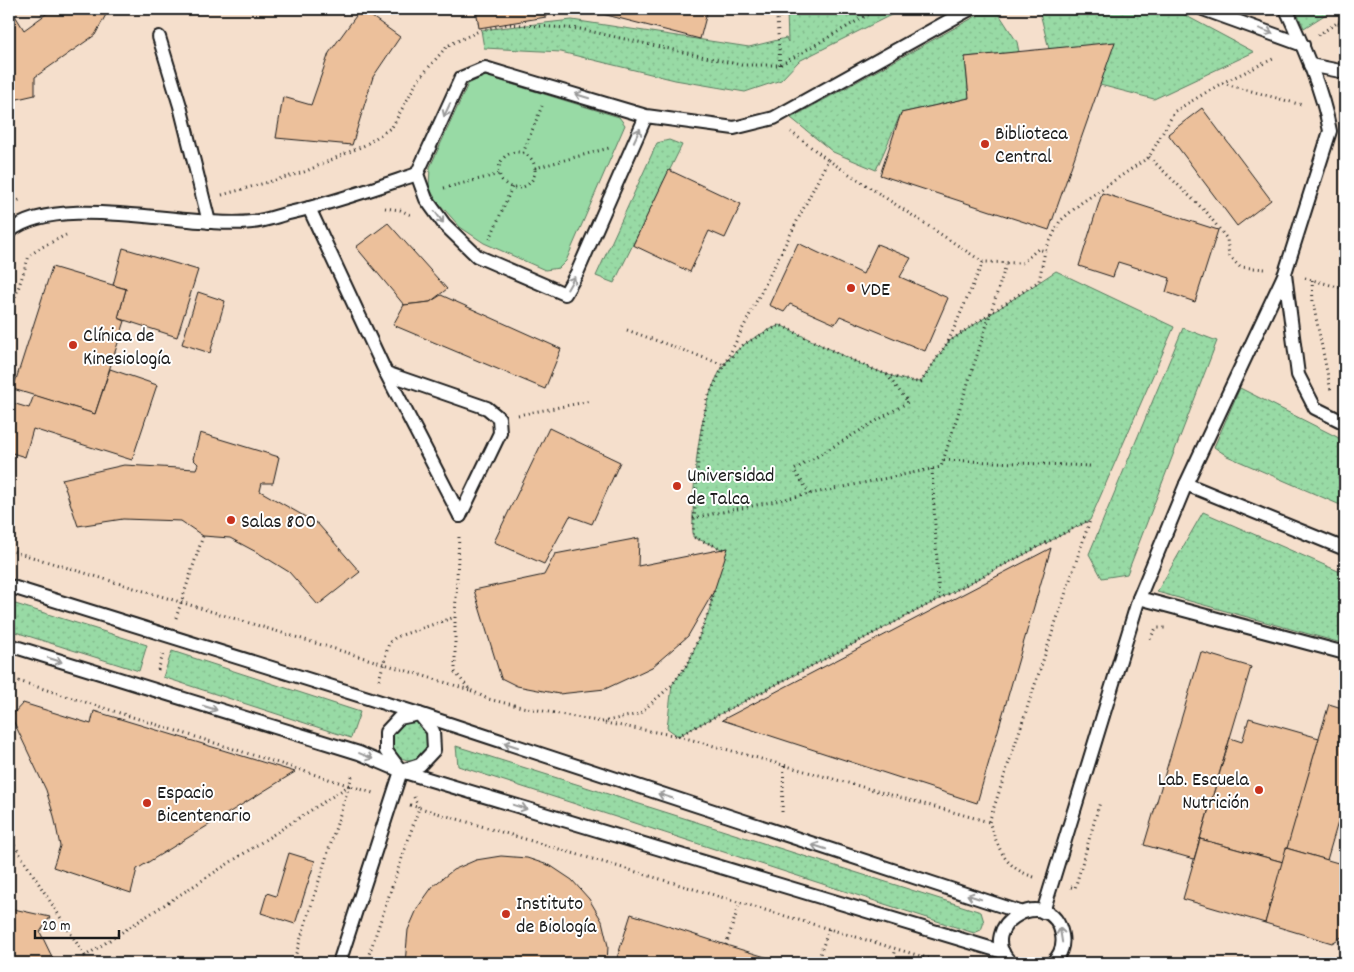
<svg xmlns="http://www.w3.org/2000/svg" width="1354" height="972" font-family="Dekko,sans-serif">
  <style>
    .built { fill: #f5dfcc }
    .grass { fill: url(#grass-dots); stroke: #5a7b60 }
    .green { fill: #98daa5; stroke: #5a7b60 }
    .building { fill: #ecc09b; stroke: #1c1c1c }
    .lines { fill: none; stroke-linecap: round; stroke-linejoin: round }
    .service-casing { stroke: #1c1c1c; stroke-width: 16 }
    .path { stroke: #1c1c1c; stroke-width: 3; stroke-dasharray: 1 4; stroke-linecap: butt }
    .service { stroke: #fff; stroke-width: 12 }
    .oneway { stroke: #999 }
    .poi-dot { fill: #c8321e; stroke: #fff; stroke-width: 2 }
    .labels { text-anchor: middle; stroke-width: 4; stroke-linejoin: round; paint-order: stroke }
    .poi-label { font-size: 20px; fill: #1c1c1c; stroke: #fff; text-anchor: start }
  </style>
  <defs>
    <pattern id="grass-dots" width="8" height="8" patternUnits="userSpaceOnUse" patternTransform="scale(1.25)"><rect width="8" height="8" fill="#98daa5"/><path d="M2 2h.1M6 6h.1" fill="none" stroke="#82ba8d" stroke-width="1.8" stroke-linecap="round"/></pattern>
  </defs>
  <rect width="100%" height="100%" fill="#f9ece1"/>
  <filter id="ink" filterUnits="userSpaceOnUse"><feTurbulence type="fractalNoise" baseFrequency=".02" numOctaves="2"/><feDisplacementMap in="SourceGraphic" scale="10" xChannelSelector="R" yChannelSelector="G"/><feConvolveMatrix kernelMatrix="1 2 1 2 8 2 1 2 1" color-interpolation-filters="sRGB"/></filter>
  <g filter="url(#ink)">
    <rect class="built" x="9" y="9" width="1336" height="954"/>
    <g class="grass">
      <path d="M791 9H903L799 61 781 80 745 92 675 80 561 52 484 48 481 30 572 20 749 47 786 38 788 42 787 12Z"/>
      <path d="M1039 9H1168L1177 11 1254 52 1154 99 1100 85 1049 49Z"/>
      <path d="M1295 9H1334L1304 28Z"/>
      <path d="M980 14H999L1017 42 1019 52 965 57 969 98 901 113 876 170 833 152 791 118Z"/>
      <path d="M669 140 682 145 614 283 596 276 657 143Z"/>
      <path d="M1056 271 1174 327 1090 520 678 736 667 728 672 685 689 662 709 612 722 549 693 537C692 491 697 402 724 365 738 345 759 334 780 325 815 341 887 382 921 382L948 342Z"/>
      <path d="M1183 328 1217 341 1127 574 1102 578 1089 554Z"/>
      <path d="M1240 388 1345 441V507L1227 456 1214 447Z"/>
      <path d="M1203 512 1345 574V644L1157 592Z"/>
      <path d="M9 602 147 645 139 671 9 630Z"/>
      <path d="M172 651 360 712 351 738 163 677Z"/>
      <circle cx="410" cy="740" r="20"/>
      <path d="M456 746 981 912 984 922 981 930 974 933 458 766Z"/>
    </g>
    <path class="green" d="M485 76 619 117 625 125 566 261 559 268 545 270 484 243 460 227 436 200 429 187 430 167 468 84Z"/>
    <g class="building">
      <path d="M9 9H11L24 30 53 9H109L95 35 35 77V95L9 101Z"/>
      <path d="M361 9 400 37 373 77 352 145 276 138 283 97 311 105 329 53Z"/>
      <path d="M476 9H545L546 17 479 28Z"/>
      <path d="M583 9H708L700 39Z"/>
      <path d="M1115 42 1049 230 880 175 901 113 969 98 965 57Z"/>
      <path d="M1202 108 1271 200 1237 226 1168 134Z"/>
      <path d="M669 170 741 204 725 238 709 231 690 272 633 245Z"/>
      <path d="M1102 193 1218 230 1195 302 1166 292 1170 278 1118 262 1113 277 1079 266Z"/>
      <path d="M388 223 447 289 430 302 404 305 356 247Z"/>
      <path d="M798 243 863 274 877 244 911 258 900 277 948 298 925 351 840 316 835 324 790 304 784 312 769 305Z"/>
      <path d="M123 248 198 270 177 337 118 318 126 289 113 285Z"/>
      <path d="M52 267 126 289 118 318 125 321 95 414 13 389Z"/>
      <path d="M198 292 225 301 210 353 182 344Z"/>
      <path d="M441 295 561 349 545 389 393 325 404 305 430 302Z"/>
      <path d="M110 369 157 385 132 460 33 429 25 457 9 452V402L29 408 34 395 95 414Z"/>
      <path d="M549 428 620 462 592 524 570 516 544 564 494 542Z"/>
      <path d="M200 433 279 457 273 483H262L260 491 318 524 360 572 318 605 289 572 260 554 230 538 203 536 181 521 123 519 78 526 62 479 124 465 196 469 198 464 193 459Z"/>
      <path d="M639 538 638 566 728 548 714 591 688 636 652 667 605 689 559 694 517 686 501 678 474 590 544 575 555 554Z"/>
      <path d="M1051 548 977 803 722 720Z"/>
      <path d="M1201 652 1251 667 1194 859 1144 845Z"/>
      <path d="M23 703 91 724 94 711 295 772 137 869 131 893 53 867 60 846 54 816 46 790 11 716Z"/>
      <path d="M1329 704 1345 709V798L1327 860 1286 848Z"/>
      <path d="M1249 718 1319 738 1283 862 1200 839 1230 738 1242 742Z"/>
      <path d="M1200 839 1283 862 1265 923 1183 899Z"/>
      <path d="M1286 848 1345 865V935L1332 943 1265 923Z"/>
      <path d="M289 853 315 861 295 924 261 913 267 893 276 896Z"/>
      <path d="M501 856 527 858 551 866 572 880 589 899 602 921 608 946 607 963H405L408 930 418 907 433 886 453 870 476 860Z"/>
      <path d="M9 908 50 917 40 932 55 963H9Z"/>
      <path d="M631 914 726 945 785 963H624L616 961Z"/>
    </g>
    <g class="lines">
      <g class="service-casing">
        <g id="service">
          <path d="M1203 9 1303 45"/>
          <path d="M159 37 180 106 209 222"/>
          <path d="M1310 65 1345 72"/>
          <path d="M646 116 577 273 565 294 477 256 444 224 426 199 417 174 461 78 485 68 646 116 734 128 774 118 970 9"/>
          <path d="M309 208 386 373 460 516"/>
          <path d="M9 232C57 191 190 229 252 222 265 221 277 216 289 213 333 203 375 188 417 174"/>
          <path d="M1285 274 1298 375 1315 408 1345 423"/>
          <path d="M386 373 487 408 499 418 500 433 460 516"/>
          <path d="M1186 484 1285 273 1330 131C1322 89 1304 48 1286 9"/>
          <path d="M1345 549 1186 484 1139 598 1345 653"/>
          <path d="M9 586 419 714 1020 912"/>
          <path d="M9 645 359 753 401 771 1003 952"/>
          <path d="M419 714 433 731 434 750 420 765 401 771 386 751V732L399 718Z"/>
          <path d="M1043 912 1139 598"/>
          <path d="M339 963 401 771"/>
          <path d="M1011 963C971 926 1052 881 1062 935 1064 946 1060 956 1052 963"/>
        </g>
      </g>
      <g class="path">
        <path d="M1338 23 1345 26"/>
        <path d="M1318 35 1345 18"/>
        <path d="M780 65 777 18 791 9"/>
        <path d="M1222 83 1275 58"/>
        <circle cx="517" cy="170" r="18"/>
        <path d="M523 153 542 106"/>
        <path d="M1149 157 1207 213 1227 239 1229 256 1240 267 1265 269"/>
        <path d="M828 160 983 262"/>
        <path d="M535 168 609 148"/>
        <path d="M444 188 500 174"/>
        <path d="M222 195 304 172 365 145 392 127 418 80 447 46 481 30 509 24 580 29 741 65H780L878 9"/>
        <path d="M9 204 22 199"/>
        <path d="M385 208 400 210 411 215"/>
        <path d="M490 239 512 187"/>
        <path d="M1305 278 1345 289"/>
        <path d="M1312 280 1313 303 1331 391"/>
        <path d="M9 316 29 256 40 248 66 235"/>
        <path d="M627 330 724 365 744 344 780 325C815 341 887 382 921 382L948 342 983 262 1022 263 1038 249 1045 251 1060 221 1081 203 1149 157 1175 111 1222 83 1302 105"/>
        <path d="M948 342 1039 281 1045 251"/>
        <path d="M518 415 591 401"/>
        <path d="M944 460 1091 466"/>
        <path d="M932 469 939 599"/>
        <path d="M810 494 794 470 908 402 887 375"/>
        <path d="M693 518 941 467 1006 265"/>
        <path d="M459 537 455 617V672L470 690 488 699 522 707 602 722 639 714 672 685 689 662 709 611 714 591"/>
        <path d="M723 549 693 537 699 447 707 399 828 160 791 132"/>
        <path d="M9 550 470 690"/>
        <path d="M176 618 203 536"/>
        <path d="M1150 639 1156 628H1167"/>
        <path d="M158 670 163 655"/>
        <path d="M9 678 373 793"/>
        <path d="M379 680 389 643 396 637 455 617"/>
        <path d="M605 723 678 736 989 822"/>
        <path d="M678 736 1089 520"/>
        <path d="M410 805 944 963"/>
        <path d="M782 812 784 765"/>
        <path d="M9 837 85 956 350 785"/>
        <path d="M1034 877C1003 867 1000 850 989 822L1090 520"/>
        <path d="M1071 887 1075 888 1100 802"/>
        <path d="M726 945 740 902"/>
        <path d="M85 956 88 963"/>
        <path d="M293 963 353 773"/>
        <path d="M366 963 419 808 414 797"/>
        <path d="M817 963 829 929"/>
        <path d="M892 963 896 949"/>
      </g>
      <use href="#service" class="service"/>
    </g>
    <defs><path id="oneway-shaft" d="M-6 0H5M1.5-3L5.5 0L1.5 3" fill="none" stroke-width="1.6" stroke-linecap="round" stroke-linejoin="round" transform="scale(1.25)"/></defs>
    <g class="oneway">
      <use href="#oneway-shaft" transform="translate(1266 31) rotate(20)"/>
      <use href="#oneway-shaft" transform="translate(582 96) rotate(-163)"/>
      <use href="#oneway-shaft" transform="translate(447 110) rotate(115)"/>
      <use href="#oneway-shaft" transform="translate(637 135) rotate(-65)"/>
      <use href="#oneway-shaft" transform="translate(439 217) rotate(54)"/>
      <use href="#oneway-shaft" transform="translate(571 283) rotate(-60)"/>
      <use href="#oneway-shaft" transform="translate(55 660) rotate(17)"/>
      <use href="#oneway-shaft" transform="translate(210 708) rotate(17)"/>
      <use href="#oneway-shaft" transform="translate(511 745) rotate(-162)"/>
      <use href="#oneway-shaft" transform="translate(366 756) rotate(23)"/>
      <use href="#oneway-shaft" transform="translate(665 796) rotate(-162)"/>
      <use href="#oneway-shaft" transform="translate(520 807) rotate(17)"/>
      <use href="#oneway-shaft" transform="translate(819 847) rotate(-162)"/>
      <use href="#oneway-shaft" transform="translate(974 897) rotate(-162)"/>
      <use href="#oneway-shaft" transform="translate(1061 935) rotate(-99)"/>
    </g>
  </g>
  <g class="poi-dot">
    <circle cx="985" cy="144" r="5"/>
    <circle cx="851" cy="288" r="5"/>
    <circle cx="73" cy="345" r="5"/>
    <circle cx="677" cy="486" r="5"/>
    <circle cx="231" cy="520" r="5"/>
    <circle cx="1259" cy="790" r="5"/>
    <circle cx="147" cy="803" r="5"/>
    <circle cx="506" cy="914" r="5"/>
  </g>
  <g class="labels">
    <g class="poi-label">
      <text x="995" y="139">Biblioteca<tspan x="995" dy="23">Central</tspan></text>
      <text x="861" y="295">VDE</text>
      <text x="83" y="341">Clínica de<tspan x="83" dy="23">Kinesiología</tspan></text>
      <text x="687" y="481">Universidad<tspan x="687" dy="23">de Talca</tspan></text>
      <text x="241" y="527">Salas 800</text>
      <text x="1249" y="785" text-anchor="end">Lab. Escuela<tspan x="1249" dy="23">Nutrición</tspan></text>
      <text x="157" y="798">Espacio<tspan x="157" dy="23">Bicentenario</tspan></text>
      <text x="516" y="909">Instituto<tspan x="516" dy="23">de Biología</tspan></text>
    </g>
  </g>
  <rect width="1354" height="972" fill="none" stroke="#fff" stroke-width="30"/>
  <rect x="15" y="15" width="1324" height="942" fill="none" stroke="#1c1c1c" stroke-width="2" filter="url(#ink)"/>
  <path d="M35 930v8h84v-8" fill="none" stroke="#1c1c1c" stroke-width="2.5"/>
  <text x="42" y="930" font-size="15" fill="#1c1c1c" stroke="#ffffff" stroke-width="4" paint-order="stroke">20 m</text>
</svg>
